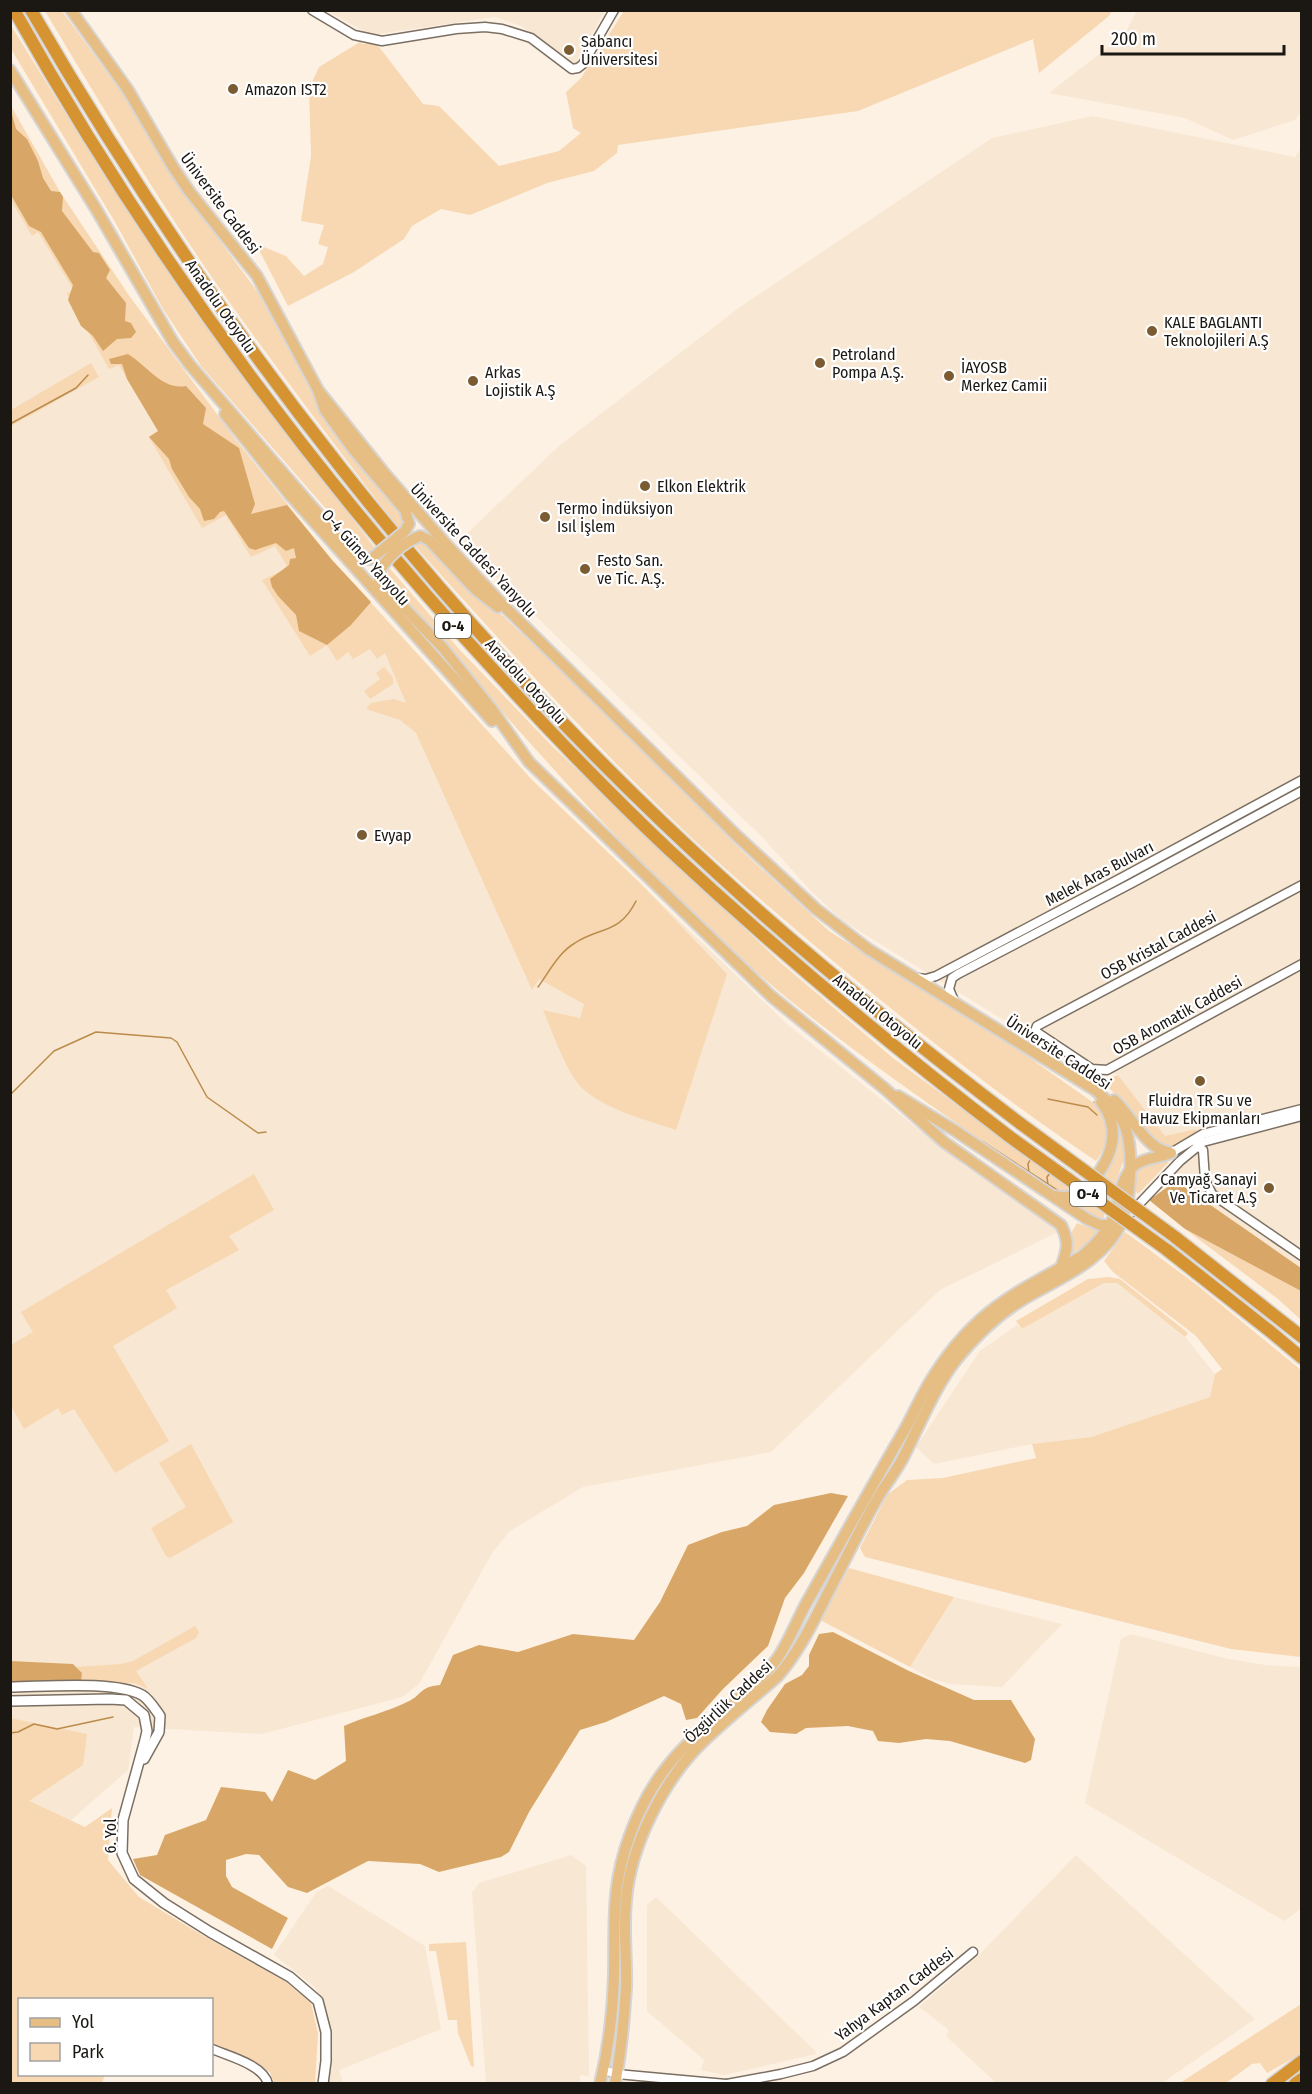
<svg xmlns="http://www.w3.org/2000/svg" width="1312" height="2094" font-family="'Fira Sans Condensed',sans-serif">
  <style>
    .built { fill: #f8e7d2 }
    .green { fill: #f7d8b2 }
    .forest { fill: #d8a767 }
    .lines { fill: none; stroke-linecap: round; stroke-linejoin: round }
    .stream { stroke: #bb8b4b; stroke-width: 1.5 }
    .tertiary-casing { stroke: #7a6f62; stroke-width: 11 }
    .secondary-casing { stroke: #7a6f62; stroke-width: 12 }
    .primary-casing { stroke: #d6d5d4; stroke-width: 14 }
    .motorway-casing { stroke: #d6d5d4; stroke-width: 15 }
    .tertiary { stroke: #fff; stroke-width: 8 }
    .secondary { stroke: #fff; stroke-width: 9 }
    .primary { stroke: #e6be84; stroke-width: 10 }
    .motorway { stroke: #d59332; stroke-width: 12 }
    .primary-bridge-casing { stroke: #d6d5d4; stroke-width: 14; stroke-linecap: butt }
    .motorway-bridge-casing { stroke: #d6d5d4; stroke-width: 15; stroke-linecap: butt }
    .primary-bridge { stroke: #e6be84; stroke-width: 10 }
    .motorway-bridge { stroke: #d59332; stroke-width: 12 }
    .poi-dot { fill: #7b5b31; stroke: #fff; stroke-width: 2 }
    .labels { text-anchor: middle; stroke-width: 4.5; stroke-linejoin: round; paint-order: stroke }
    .shield { fill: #fff; stroke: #5f5d59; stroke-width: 1.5 }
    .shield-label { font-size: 15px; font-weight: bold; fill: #1b1712 }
    .poi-label { font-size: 16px; fill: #1b1712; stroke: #fff; text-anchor: start }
    .street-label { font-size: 16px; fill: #1b1712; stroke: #fff }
  </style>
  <rect width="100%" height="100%" fill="#fdf1e3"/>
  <g class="built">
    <path d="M1137 10 1301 11V112L1295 120 1233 140 1185 118 1049 93 1125 34Z"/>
    <path d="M327 11H605L575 64 521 26 495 17 371 35Z"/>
    <path d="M11 105 60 192 130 297 236 440 332 560 533 781 788 1025 966 1167 1024 1205 1058 1232 940 1290 771 1452 583 1487 510 1531 492 1553 419 1684 402 1697 262 1734 134 1727 128 1770 11 1873Z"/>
    <path d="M1093 116 1295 157 1301 148V1268L1176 1181 1165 1137 1118 1075 1111 1073 1098 1078 843 921 813 893 764 839 459 541 560 445 740 307 992 138Z"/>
    <path d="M1104 1283H1117L1186 1338 1215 1374 1210 1397 1091 1437 1032 1444 934 1464 916 1447 980 1351 1017 1325 1022 1329Z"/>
    <path d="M954 1597 1062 1624 1002 1687 950 1684 932 1679 910 1667Z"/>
    <path d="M1131 1634 1224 1658 1265 1665 1301 1667V1909L1284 1921 1085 1803 1121 1639Z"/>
    <path d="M571 1855 586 1866 589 2076 580 2075V2083H486L472 1893 479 1883Z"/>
    <path d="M1076 1855 1255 2019 1162 2083H996L946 2036 949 2030 919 2007 979 1955Z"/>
    <path d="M328 1886 425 1946 441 2029 339 2070 343 2083H328L331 2028 316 1988 274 1955 317 1891Z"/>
    <path d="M656 1897 815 2051 816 2054 725 2075 701 2070 704 2060 647 2011V1905Z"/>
  </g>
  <g class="green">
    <path d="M45 11H62L133 108 167 169 257 291 318 404 402 515V524L398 528C335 445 271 362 211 276 152 190 98 100 45 11Z"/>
    <path d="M624 11H1112L1109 16 1039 73 1033 39 858 111 618 145 617 153 594 171 547 183 470 215 441 209 412 226 404 239 354 272 288 306 256 244 286 256 304 276 323 264 328 247 318 244 324 225 301 221 311 156 309 89 319 67 360 42 362 44 376 43 423 104 439 106 499 166 559 151 581 133 573 128 566 92 581 78Z"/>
    <path d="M10 24 98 166 192 308 374 547 369 552 362 550 201 366 163 309 115 222 11 49Z"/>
    <path d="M10 105 60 192 130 297 236 440 332 560 533 781 640 883 727 974 676 1130C644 1119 609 1111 583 1089 568 1076 551 1029 543 1010L580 1018 584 1004 539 979 532 990 416 733 400 720 366 709 371 703 394 699 406 703 385 653 377 659 370 649 353 659 348 652 337 661 327 645 310 656 262 580 288 568 275 546 251 557 226 515 202 528 149 437 158 431 119 365 109 369 67 294 73 289 38 232 32 236 11 200Z"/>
    <path d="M91 363 99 377 11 426V410Z"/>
    <path d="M416 541 425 543 614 720 741 850 829 931 1027 1056 1098 1106C1111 1127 1110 1141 1096 1161 1012 1105 934 1044 856 980 802 935 747 889 695 841 596 748 506 647 415 546Z"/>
    <path d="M387 565 459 649 552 746 781 963 893 1058 1072 1190 1060 1192 1038 1180C924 1100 807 1023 706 927 596 822 498 706 397 594L388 581Z"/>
    <path d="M384 667 393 678V684L370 699 364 691 380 679 376 673Z"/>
    <path d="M1118 1075 1165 1136 1196 1129V1132L1171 1148 1167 1149C1141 1130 1126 1101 1101 1081Z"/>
    <path d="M1118 1127 1124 1138 1125 1156 1103 1219 1097 1218 1076 1206C1091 1193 1115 1166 1118 1146 1119 1140 1118 1133 1118 1127Z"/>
    <path d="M1163 1161 1169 1162 1138 1194 1133 1188 1135 1171 1146 1165Z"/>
    <path d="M254 1174 274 1210 229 1236 239 1250 166 1290 177 1308 113 1346 169 1441 115 1473 74 1409 62 1415 58 1408 24 1429 11 1406V1345L33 1332 21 1312Z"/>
    <path d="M1077 1223 1099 1231 1086 1245 1070 1255 1071 1233Z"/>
    <path d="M1185 1229 1301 1291V1320L1278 1299Z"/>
    <path d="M1125 1232 1197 1285 1301 1370V1657L1231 1649 865 1557 860 1548 887 1495 907 1480 943 1478 1036 1458 1032 1444 1091 1437 1210 1397 1215 1374 1222 1369 1196 1336 1113 1272 1104 1261Z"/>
    <path d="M1109 1277 1120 1279 1188 1333 1185 1337 1117 1283H1104L1022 1329 1016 1321 1088 1279Z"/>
    <path d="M191 1444 233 1522 170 1558 166 1556 151 1528 186 1507 159 1463Z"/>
    <path d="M849 1568 954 1597 910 1667 820 1620Z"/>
    <path d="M195 1626 199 1632 196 1638 136 1671 148 1689 135 1683H81L82 1673 76 1667 121 1664 133 1661Z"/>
    <path d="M10 1718 87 1734 83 1765 29 1801 85 1827 112 1808 108 1860 139 1897 202 1935 286 1982 311 2003 318 2034 315 2083H274L270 2072 257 2064 212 2044V2000H20V2074L105 2075 102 2083H11Z"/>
    <path d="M466 1942 474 2067 471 2066 458 2033 457 2020H448L436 1951H429V1944Z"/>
    <path d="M1301 2004V2054L1267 2073 1260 2063 1252 2064 1226 2083H1180Z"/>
  </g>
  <g class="forest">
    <path d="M10 107 16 129 27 139 38 161 43 178 51 191 60 192 63 197 62 211 93 252 99 253 110 270 106 278 126 303 125 321 131 323 136 332 131 338 117 339 103 351 93 336 81 326 68 300 73 285 41 232 29 226 11 195Z"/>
    <path d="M128 354C145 364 163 391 186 386L206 408 203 424 239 448 255 504 251 514 287 505 332 560 371 602 351 625 327 645 299 631 296 615 278 596 272 587 270 579 289 565 290 559 296 558 294 548 286 551 276 543 255 550 249 548 224 511 220 512 214 519 204 521 200 509 189 497 172 469 169 459 149 437 158 431 127 379 122 364H111L109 359Z"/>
    <path d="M1176 1181 1301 1268V1291L1185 1229 1149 1200Z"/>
    <path d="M831 1493 848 1496 804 1573 785 1598 768 1646 723 1689 697 1718 686 1720 681 1704 664 1696 606 1722 580 1730 529 1812 509 1852 501 1857 439 1872 420 1864 368 1861 307 1893 288 1887 259 1855 246 1854 226 1860V1876L232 1887 288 1918 272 1949 140 1875 133 1859 157 1855 165 1835 206 1820 221 1787 265 1792 272 1802 288 1770 315 1780 346 1761 344 1726C364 1717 387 1712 407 1702 423 1695 418 1687 440 1685L453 1655 479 1645 518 1652 573 1634 634 1640 660 1602 688 1545 722 1532 747 1526 774 1505Z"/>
    <path d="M833 1632 909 1671 974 1700H1011L1035 1739 1031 1760 1025 1763 950 1741 926 1739 899 1743 878 1741 873 1731 848 1726 806 1728 796 1734 770 1732 761 1722 767 1710 785 1684 802 1675 809 1666V1655L819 1634Z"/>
    <path d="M10 1661 73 1664 82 1673 81 1683 11 1681Z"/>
  </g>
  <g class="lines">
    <g class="stream">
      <path d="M10 424 76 388 88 375"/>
      <path d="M538 987C549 972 559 952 575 943 599 927 620 934 636 901"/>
      <path d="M10 1095 54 1051 96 1032 171 1038 177 1042 207 1097 258 1133 266 1132"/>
      <path d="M1048 1099 1088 1107 1097 1115"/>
      <path d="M1094 1102 1098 1106"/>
      <path d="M983 1142 1060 1192"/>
      <path d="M1029 1173 1028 1164 1031 1158"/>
      <path d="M1048 1185 1047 1177 1050 1173"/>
      <path d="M10 1733 18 1732 34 1724 57 1729 113 1717"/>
    </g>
    <g class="tertiary-casing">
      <g id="tertiary">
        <path d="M312 10 354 35 382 41 456 29 485 27 502 29 531 38 572 69 578 68 583 64 614 10"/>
        <path d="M1302 885 1037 1026 1035 1031 1092 1069 1107 1070 1302 964"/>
        <path d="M917 978 926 979 936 976 1123 877 1302 780"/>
        <path d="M955 1003 949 989 952 978 958 974 1132 883 1302 791"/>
        <path d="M1197 1146 1203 1150 1205 1180 1212 1194 1302 1256"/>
        <path d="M1171 1153 1203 1134 1302 1109"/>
        <path d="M1123 1221 1180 1161 1203 1142 1302 1116"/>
        <path d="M212 2049C228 2056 264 2065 268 2084"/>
        <path d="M603 2070 617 2074 726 2084"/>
        <path d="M727 2084 781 2074 813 2066 843 2052 914 2001 973 1952"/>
      </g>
    </g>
    <g class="secondary-casing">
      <g id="secondary">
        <path d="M10 1687C43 1687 114 1680 142 1695 149 1699 155 1709 160 1716L159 1732 144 1759"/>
        <path d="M10 1701 110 1699 126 1700 144 1715 147 1731 145 1740 123 1820 122 1853 134 1879 164 1903 210 1932 290 1977 318 2001 326 2032V2061L323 2084"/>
      </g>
    </g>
    <g class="primary-casing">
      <g id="primary">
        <path d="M71 10 128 90 173 167 189 191 257 276 318 390 325 410 353 449 405 510 409 524"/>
        <path d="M10 70 96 209 173 342 190 365 353 554 363 559H371"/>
        <path d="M318 390 386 475 446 544 503 605 737 836 816 909 868 949 1095 1090C1128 1117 1132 1137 1130 1177 1129 1192 1128 1208 1122 1222 1102 1264 1056 1279 1019 1302 995 1317 974 1338 956 1360 933 1390 919 1427 902 1460 895 1472 887 1483 880 1494 862 1524 847 1557 831 1587 815 1618 800 1651 777 1677 753 1698 728 1718 705 1740 664 1778 630 1846 626 1901 623 1930 627 1959 626 1988 624 2020 621 2053 615 2084"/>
        <path d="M225 414 290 495 492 721"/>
        <path d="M420 536 429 540 475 589 498 607"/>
        <path d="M379 572V582L443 648 491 708 529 762 771 996 884 1088 944 1142 1061 1225C1070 1243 1067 1250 1061 1268"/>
        <path d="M898 1096 954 1130 1087 1219 1100 1225H1115"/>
        <path d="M1114 1100C1131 1115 1146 1149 1168 1152"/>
        <path d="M1055 1196C1074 1200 1082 1193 1094 1179 1113 1155 1121 1128 1101 1102"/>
        <path d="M600 2084C609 2047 613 2011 614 1974 615 1922 611 1886 630 1835 651 1777 679 1749 725 1709 743 1693 766 1676 779 1656 790 1639 797 1620 807 1602 838 1547 869 1491 901 1436 909 1423 915 1409 922 1396 937 1368 956 1342 980 1320 1010 1293 1047 1276 1082 1256 1094 1246 1105 1235 1112 1221 1121 1203 1118 1179 1135 1165 1146 1157 1159 1158 1171 1153"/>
      </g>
    </g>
    <g class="motorway-casing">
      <g id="motorway">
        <path d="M14 10C149 252 314 476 502 679 555 737 610 794 667 848 776 950 891 1046 1010 1137"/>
        <path d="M31 10C216 330 446 626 719 875 815 963 917 1045 1021 1124"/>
        <path d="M1175 1237 1302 1337"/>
        <path d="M1167 1250 1271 1332 1302 1358"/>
        <path d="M1272 2084 1302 2061"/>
        <path d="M1295 2084 1302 2079"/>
      </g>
    </g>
    <use href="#tertiary" class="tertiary"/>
    <use href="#secondary" class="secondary"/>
    <use href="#primary" class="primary"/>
    <use href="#motorway" class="motorway"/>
    <g class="primary-bridge-casing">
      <g id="primary-bridge">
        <path d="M371 559 405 531 409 524"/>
        <path d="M379 572C387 557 404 542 420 536"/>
      </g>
    </g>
    <g class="motorway-bridge-casing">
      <g id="motorway-bridge">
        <path d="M1021 1124 1175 1237"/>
        <path d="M1010 1137 1167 1250"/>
      </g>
    </g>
    <use href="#primary-bridge" class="primary-bridge"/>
    <use href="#motorway-bridge" class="motorway-bridge"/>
  </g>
  <g class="poi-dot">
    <circle cx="569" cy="50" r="6"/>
    <circle cx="233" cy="89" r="6"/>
    <circle cx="1152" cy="331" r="6"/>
    <circle cx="820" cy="363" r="6"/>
    <circle cx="949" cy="376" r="6"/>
    <circle cx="473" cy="381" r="6"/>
    <circle cx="645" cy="486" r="6"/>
    <circle cx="545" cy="517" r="6"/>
    <circle cx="585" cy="569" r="6"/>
    <circle cx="362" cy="835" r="6"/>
    <circle cx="1200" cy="1081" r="6"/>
    <circle cx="1269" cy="1188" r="6"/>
  </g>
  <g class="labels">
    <g class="shield">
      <rect x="435" y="614" width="36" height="24" rx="4.5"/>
      <rect x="1070" y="1182" width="36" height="24" rx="4.5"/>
    </g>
    <g class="shield-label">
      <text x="453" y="631">O-4</text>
      <text x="1088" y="1199">O-4</text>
    </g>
    <g class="poi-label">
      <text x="581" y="47">Sabancı<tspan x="581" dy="18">Üniversitesi</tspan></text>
      <text x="245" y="95">Amazon IST2</text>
      <text x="1164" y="328">KALE BAGLANTI<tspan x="1164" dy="18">Teknolojileri A.Ş</tspan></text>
      <text x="832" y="360">Petroland<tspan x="832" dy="18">Pompa A.Ş.</tspan></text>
      <text x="961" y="373">İAYOSB<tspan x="961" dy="18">Merkez Camii</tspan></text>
      <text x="485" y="378">Arkas<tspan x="485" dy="18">Lojistik A.Ş</tspan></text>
      <text x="657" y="492">Elkon Elektrik</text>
      <text x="557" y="514">Termo İndüksiyon<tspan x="557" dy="18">Isıl İşlem</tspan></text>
      <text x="597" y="566">Festo San.<tspan x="597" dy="18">ve Tic. A.Ş.</tspan></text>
      <text x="374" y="841">Evyap</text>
      <text x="1200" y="1106" text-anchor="middle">Fluidra TR Su ve<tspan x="1200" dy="18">Havuz Ekipmanları</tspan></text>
      <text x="1257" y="1185" text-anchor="end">Camyağ Sanayi<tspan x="1257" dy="18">Ve Ticaret A.Ş</tspan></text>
    </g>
    <g class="street-label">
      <text transform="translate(221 203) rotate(53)" y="6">Üniversite Caddesi</text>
      <text transform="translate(221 306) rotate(55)" y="6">Anadolu Otoyolu</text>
      <text transform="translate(474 550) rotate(47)" y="6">Üniversite Caddesi Yanyolu</text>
      <text transform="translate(366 557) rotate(48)" y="6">O-4 Güney Yanyolu</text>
      <text transform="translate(526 681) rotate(47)" y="6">Anadolu Otoyolu</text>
      <text transform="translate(1099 873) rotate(-28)" y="6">Melek Aras Bulvarı</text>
      <text transform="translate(1158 945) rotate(-28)" y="6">OSB Kristal Caddesi</text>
      <text transform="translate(878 1011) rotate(39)" y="6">Anadolu Otoyolu</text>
      <text transform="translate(1177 1015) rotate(-29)" y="6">OSB Aromatik Caddesi</text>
      <text transform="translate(1059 1052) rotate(33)" y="6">Üniversite Caddesi</text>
      <text transform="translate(728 1701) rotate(-43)" y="6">Özgürlük Caddesi</text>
      <text transform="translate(110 1836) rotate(-90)" y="6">6. Yol</text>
      <text transform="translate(894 1994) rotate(-37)" y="6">Yahya Kaptan Caddesi</text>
    </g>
  </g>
  <rect width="1312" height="2094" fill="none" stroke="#1b1712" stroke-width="24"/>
  <rect x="18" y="1998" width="195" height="78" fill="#ffffff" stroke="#a4a2a0" stroke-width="1.5"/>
  <rect x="30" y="2018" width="30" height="9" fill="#e6be84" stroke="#a4a2a0" stroke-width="1.5"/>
  <text x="72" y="2028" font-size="18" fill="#1b1712">Yol</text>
  <rect x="30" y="2043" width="30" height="18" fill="#f7d8b2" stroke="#a4a2a0" stroke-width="1.5"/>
  <text x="72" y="2058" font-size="18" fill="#1b1712">Park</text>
  <path d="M1102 45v9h182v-9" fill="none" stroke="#1b1712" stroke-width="3"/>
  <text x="1111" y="45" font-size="18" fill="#1b1712" stroke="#ffffff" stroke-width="4.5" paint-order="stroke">200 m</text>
</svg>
